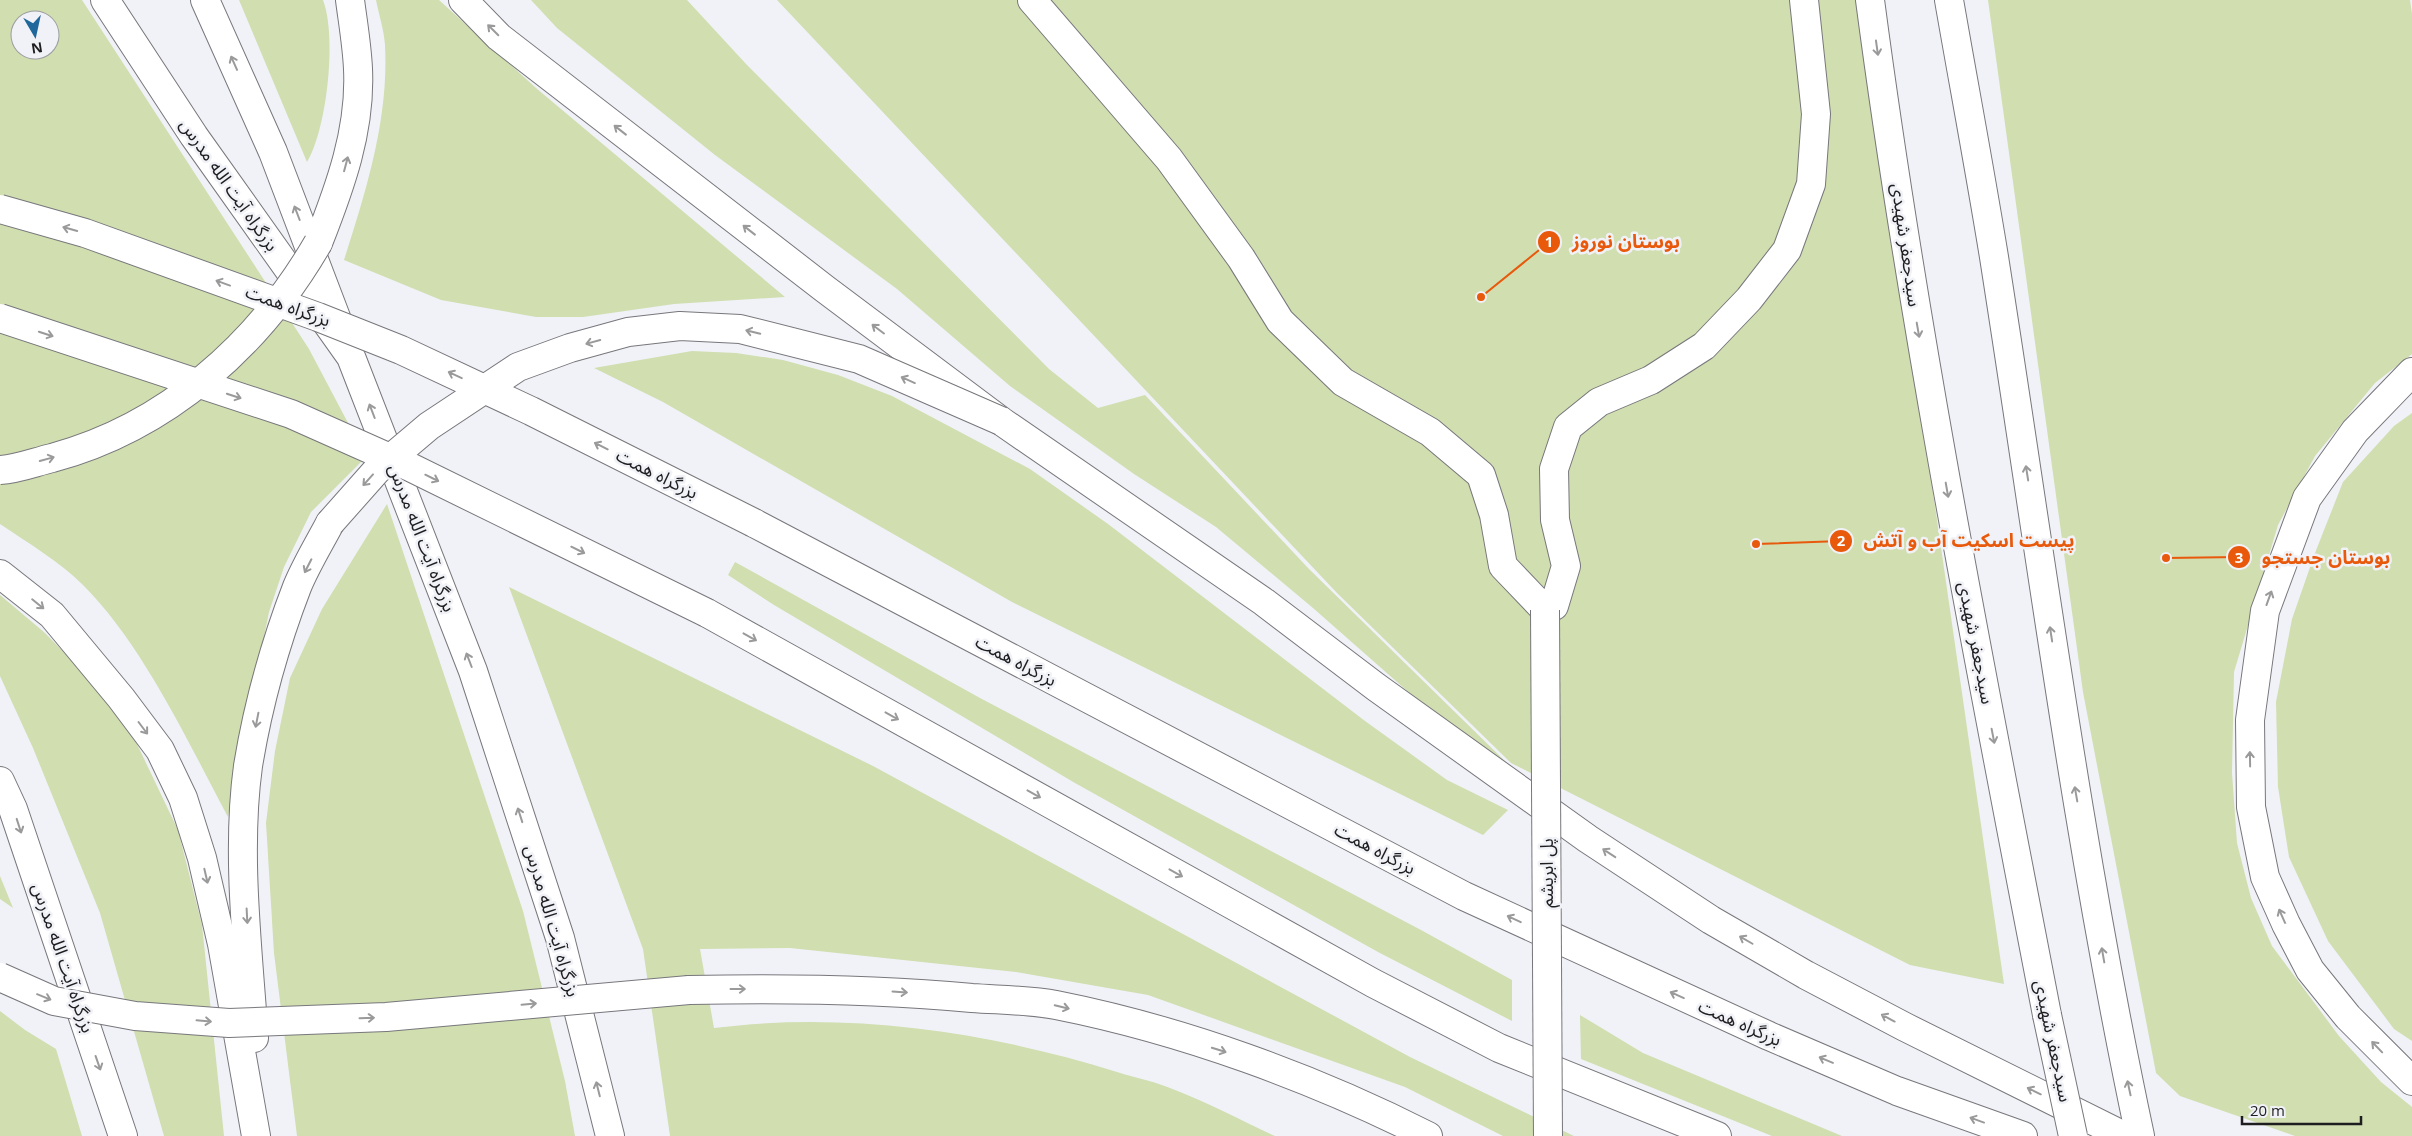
<svg xmlns="http://www.w3.org/2000/svg" width="2412" height="1136" font-family="'Open Sans','Noto Sans Arabic',sans-serif">
  <style>
    .green { fill: #d0deb0; fill-rule: evenodd }
    .lines { fill: none; stroke-linecap: round; stroke-linejoin: round }
    .minor-casing { stroke: #77777c; stroke-width: 30 }
    .highway-casing { stroke: #77777c; stroke-width: 30 }
    .minor { stroke: #fff; stroke-width: 28 }
    .highway { stroke: #fff; stroke-width: 28 }
    .minor-bridge-casing { stroke: #77777c; stroke-width: 30; stroke-linecap: butt }
    .highway-bridge-casing { stroke: #77777c; stroke-width: 30; stroke-linecap: butt }
    .minor-bridge { stroke: #fff; stroke-width: 28 }
    .highway-bridge { stroke: #fff; stroke-width: 28 }
    .oneway { stroke: #9a9a9b }
    .labels { text-anchor: middle; stroke-width: 5; stroke-linejoin: round; paint-order: stroke }
    .street-label { font-size: 18px; fill: #1e1e20; stroke: #f1f2f7 }
    .leader { fill: none; stroke: #e8590c; stroke-width: 2 }
    .callout-dot { fill: #e8590c; stroke: #f1f2f7; stroke-width: 2 }
    .mark-label { font-size: 15px; text-anchor: middle; font-weight: bold; fill: #fff }
    .callout-label { font-size: 19px; text-anchor: middle; font-weight: bold; fill: #e8590c; stroke: #f1f2f7; stroke-width: 5; stroke-linejoin: round; paint-order: stroke }
  </style>
  <rect width="100%" height="100%" fill="#f1f2f7"/>
  <g class="green">
    <path d="M0 0H82L309 349 366 457 311 512 284 567 269 612 228 817C188 742 143 645 83 585 59 561 28 543 0 524ZM20 20H50V50H20Z"/>
    <path d="M239 0H323C337 37 327 128 307 162Z"/>
    <path d="M376 0H439L536 88 785 297 674 304 583 317H536L441 300 344 260C366 191 389 119 385 45 384 30 379 15 376 0Z"/>
    <path d="M531 0H687L747 65 1049 369 1098 408 1145 395 1309 569 1510 766 1476 746 1430 711 1313 608 1216 527 1134 474 1010 386 897 289 715 155 557 28Z"/>
    <path d="M777 0H1862L2004 984 1910 965 1511 763 1337 593Z"/>
    <path d="M1988 0H2410L2412 14V354L2375 383 2315 456 2278 525 2234 672 2232 773 2237 843 2251 898 2272 946 2339 1036 2381 1082 2412 1107V1136H2295L2180 1096 2156 1073 2083 692Z"/>
    <path d="M692 351 736 353 783 360 838 375 892 396 1030 469 1108 524 1365 721 1447 780 1508 810 1483 835 1012 602 663 402 594 368Z"/>
    <path d="M2412 413V1041L2394 1029 2328 941 2289 857 2278 787 2276 702 2292 619 2315 553 2343 482 2394 426Z"/>
    <path d="M387 504 523 911 565 1081 575 1136H297L274 953 266 823 275 751 290 678 322 609Z"/>
    <path d="M735 562 980 698 1421 930 1512 980V1021L1378 952 1075 783 774 605 728 575Z"/>
    <path d="M509 587 873 766 1410 1057 1574 1136H1503L1405 1087 1148 995 1016 972 790 948 700 949 714 1028C847 1011 990 1032 1117 1072 1136 1078 1157 1082 1175 1090 1209 1103 1242 1121 1275 1136H670L643 949Z"/>
    <path d="M0 595 45 633 96 685 136 742 178 830 202 925 224 1136H164L100 913 33 748 0 676Z"/>
    <path d="M0 876 13 908 0 899Z"/>
    <path d="M0 1011 25 1030 56 1049 82 1136H0Z"/>
    <path d="M1580 1015 1643 1053 1842 1136H1772L1581 1059Z"/>
  </g>
  <g class="lines">
    <g class="minor-casing">
      <g id="minor">
        <path d="M1032 0 1169 159 1241 258 1280 321 1343 382 1430 432 1481 475 1494 515 1503 566 1545 610 1554 606 1566 566 1555 520 1554 469 1568 427 1599 402 1651 380 1704 346 1749 299 1787 250 1811 184 1816 114 1804 0"/>
        <path d="M1870 0C1915 341 1982 677 2047 1015"/>
        <path d="M1949 0C1964 86 1980 171 1994 257 2040 550 2078 845 2140 1136"/>
      </g>
    </g>
    <g class="highway-casing">
      <g id="highway">
        <path d="M105 0 194 136 351 357 473 671 560 938 610 1136"/>
        <path d="M205 0 273 152 337 320"/>
        <path d="M463 0 499 37 825 289 1001 421 1264 602 1376 687 1588 839 1711 920 1806 975 1905 1027 2124 1136"/>
        <path d="M318 243C340 187 361 130 358 69 357 46 353 23 350 0"/>
        <path d="M2412 372 2355 431 2307 498 2265 611 2250 720 2251 807 2265 877 2286 924 2310 970 2348 1017 2412 1081"/>
        <path d="M754 523 1464 896 1769 1036 1897 1091 2023 1136"/>
        <path d="M0 574 52 615 121 698 160 750 183 798 202 858 222 944 256 1136"/>
        <path d="M707 613 1373 983 1499 1048 1717 1136"/>
        <path d="M0 781 13 809 123 1136"/>
        <path d="M689 990C784 988 878 989 972 998 1000 1000 1029 1000 1056 1005 1182 1030 1314 1078 1428 1136"/>
        <path d="M254 1038C248 950 236 853 248 766 258 705 275 644 297 587 306 565 319 544 330 523"/>
      </g>
    </g>
    <use href="#minor" class="minor"/>
    <use href="#highway" class="highway"/>
    <g class="minor-bridge-casing">
      <g id="minor-bridge">
        <path d="M1545 610 1548 1136"/>
        <path d="M2047 1015 2073 1136"/>
      </g>
    </g>
    <g class="highway-bridge-casing">
      <g id="highway-bridge">
        <path d="M0 209 85 233 318 317 401 350 531 411 754 523"/>
        <path d="M0 318 291 414 410 467 707 613"/>
        <path d="M0 470C18 469 35 462 52 458 167 427 259 345 318 243"/>
        <path d="M330 523 377 470 429 426 518 367 570 348 628 332 680 326 740 329 859 359 1001 421"/>
        <path d="M0 977 54 1001 135 1016 229 1023 386 1017 689 990"/>
      </g>
    </g>
    <use href="#minor-bridge" class="minor-bridge"/>
    <use href="#highway-bridge" class="highway-bridge"/>
  </g>
  <defs><path id="oneway-shaft" d="M-6 0H5M1.5-3L5.5 0L1.5 3" fill="none" stroke-width="1.6" stroke-linecap="round" stroke-linejoin="round" transform="scale(1.25)"/></defs>
  <g class="oneway">
    <use href="#oneway-shaft" transform="translate(493 30) rotate(-135)"/>
    <use href="#oneway-shaft" transform="translate(1877 48) rotate(82)"/>
    <use href="#oneway-shaft" transform="translate(234 63) rotate(-114)"/>
    <use href="#oneway-shaft" transform="translate(620 130) rotate(-142)"/>
    <use href="#oneway-shaft" transform="translate(346 164) rotate(-75)"/>
    <use href="#oneway-shaft" transform="translate(297 213) rotate(-111)"/>
    <use href="#oneway-shaft" transform="translate(70 229) rotate(-164)"/>
    <use href="#oneway-shaft" transform="translate(749 230) rotate(-142)"/>
    <use href="#oneway-shaft" transform="translate(223 283) rotate(-160)"/>
    <use href="#oneway-shaft" transform="translate(878 329) rotate(-143)"/>
    <use href="#oneway-shaft" transform="translate(1918 330) rotate(80)"/>
    <use href="#oneway-shaft" transform="translate(753 332) rotate(-166)"/>
    <use href="#oneway-shaft" transform="translate(46 334) rotate(18)"/>
    <use href="#oneway-shaft" transform="translate(593 342) rotate(165)"/>
    <use href="#oneway-shaft" transform="translate(455 375) rotate(-155)"/>
    <use href="#oneway-shaft" transform="translate(908 380) rotate(-156)"/>
    <use href="#oneway-shaft" transform="translate(234 396) rotate(18)"/>
    <use href="#oneway-shaft" transform="translate(372 411) rotate(-111)"/>
    <use href="#oneway-shaft" transform="translate(601 446) rotate(-153)"/>
    <use href="#oneway-shaft" transform="translate(47 459) rotate(-15)"/>
    <use href="#oneway-shaft" transform="translate(2027 473) rotate(-99)"/>
    <use href="#oneway-shaft" transform="translate(432 478) rotate(26)"/>
    <use href="#oneway-shaft" transform="translate(368 480) rotate(132)"/>
    <use href="#oneway-shaft" transform="translate(1947 490) rotate(80)"/>
    <use href="#oneway-shaft" transform="translate(578 550) rotate(26)"/>
    <use href="#oneway-shaft" transform="translate(308 566) rotate(117)"/>
    <use href="#oneway-shaft" transform="translate(2269 598) rotate(-70)"/>
    <use href="#oneway-shaft" transform="translate(38 604) rotate(39)"/>
    <use href="#oneway-shaft" transform="translate(2051 634) rotate(-99)"/>
    <use href="#oneway-shaft" transform="translate(750 637) rotate(29)"/>
    <use href="#oneway-shaft" transform="translate(469 660) rotate(-111)"/>
    <use href="#oneway-shaft" transform="translate(892 716) rotate(29)"/>
    <use href="#oneway-shaft" transform="translate(257 720) rotate(101)"/>
    <use href="#oneway-shaft" transform="translate(143 728) rotate(53)"/>
    <use href="#oneway-shaft" transform="translate(1993 736) rotate(79)"/>
    <use href="#oneway-shaft" transform="translate(2250 759) rotate(-91)"/>
    <use href="#oneway-shaft" transform="translate(1034 794) rotate(29)"/>
    <use href="#oneway-shaft" transform="translate(2076 794) rotate(-100)"/>
    <use href="#oneway-shaft" transform="translate(520 815) rotate(-108)"/>
    <use href="#oneway-shaft" transform="translate(19 826) rotate(72)"/>
    <use href="#oneway-shaft" transform="translate(1609 853) rotate(-147)"/>
    <use href="#oneway-shaft" transform="translate(1176 873) rotate(29)"/>
    <use href="#oneway-shaft" transform="translate(206 876) rotate(77)"/>
    <use href="#oneway-shaft" transform="translate(247 916) rotate(87)"/>
    <use href="#oneway-shaft" transform="translate(2282 916) rotate(-114)"/>
    <use href="#oneway-shaft" transform="translate(1514 919) rotate(-155)"/>
    <use href="#oneway-shaft" transform="translate(1746 940) rotate(-150)"/>
    <use href="#oneway-shaft" transform="translate(2103 955) rotate(-100)"/>
    <use href="#oneway-shaft" transform="translate(738 989)"/>
    <use href="#oneway-shaft" transform="translate(900 992) rotate(4)"/>
    <use href="#oneway-shaft" transform="translate(1677 995) rotate(-156)"/>
    <use href="#oneway-shaft" transform="translate(44 997) rotate(22)"/>
    <use href="#oneway-shaft" transform="translate(529 1004) rotate(-5)"/>
    <use href="#oneway-shaft" transform="translate(1062 1007) rotate(13)"/>
    <use href="#oneway-shaft" transform="translate(367 1018) rotate(-2)"/>
    <use href="#oneway-shaft" transform="translate(1888 1018) rotate(-152)"/>
    <use href="#oneway-shaft" transform="translate(204 1021) rotate(5)"/>
    <use href="#oneway-shaft" transform="translate(2377 1047) rotate(-134)"/>
    <use href="#oneway-shaft" transform="translate(1219 1050) rotate(17)"/>
    <use href="#oneway-shaft" transform="translate(1826 1060) rotate(-157)"/>
    <use href="#oneway-shaft" transform="translate(98 1063) rotate(71)"/>
    <use href="#oneway-shaft" transform="translate(2129 1088) rotate(-102)"/>
    <use href="#oneway-shaft" transform="translate(598 1089) rotate(-104)"/>
    <use href="#oneway-shaft" transform="translate(2034 1091) rotate(-154)"/>
    <use href="#oneway-shaft" transform="translate(1977 1120) rotate(-160)"/>
  </g>
  <g class="labels">
    <g class="street-label">
      <text transform="translate(229 185) rotate(55)" y="6">بزرگراه آیت الله مدرس</text>
      <text transform="translate(1906 245) rotate(82)" y="6">سیدجعفر شهیدی</text>
      <text transform="translate(288 306) rotate(20)" y="6">بزرگراه همت</text>
      <text transform="translate(657 474) rotate(27)" y="6">بزرگراه همت</text>
      <text transform="translate(422 538) rotate(69)" y="6">بزرگراه آیت الله مدرس</text>
      <text transform="translate(1976 643) rotate(79)" y="6">سیدجعفر شهیدی</text>
      <text transform="translate(1016 661) rotate(28)" y="6">بزرگراه همت</text>
      <text transform="translate(1375 849) rotate(28)" y="6">بزرگراه همت</text>
      <text transform="translate(1547 873) rotate(-90)" y="6">پل ابریشم</text>
      <text transform="translate(552 921) rotate(74)" y="6">بزرگراه آیت الله مدرس</text>
      <text transform="translate(63 958) rotate(71)" y="6">بزرگراه آیت الله مدرس</text>
      <text transform="translate(1740 1023) rotate(24)" y="6">بزرگراه همت</text>
      <text transform="translate(2053 1041) rotate(78)" y="6">سیدجعفر شهیدی</text>
    </g>
  </g>
  <path class="leader" d="M1481 297L1549 242M1756 544L1841 541M2166 558L2239 557"/>
  <g class="callout-dot">
    <circle cx="1481" cy="297" r="5"/>
    <circle cx="1756" cy="544" r="5"/>
    <circle cx="2166" cy="558" r="5"/>
    <circle cx="1549" cy="242" r="12"/>
    <circle cx="1841" cy="541" r="12"/>
    <circle cx="2239" cy="557" r="12"/>
  </g>
  <g class="mark-label">
    <text x="1549" y="247">1</text>
    <text x="1841" y="546">2</text>
    <text x="2239" y="563">3</text>
  </g>
  <g class="callout-label">
    <text x="1626" y="248">بوستان نوروز</text>
    <text x="1969" y="547">پیست اسکیت آب و آتش</text>
    <text x="2326" y="564">بوستان جستجو</text>
  </g>
  <g transform="translate(35 35) rotate(171)"><circle r="24" fill="#f1f2f7" stroke="#9d9da1"/>
  <path d="M0-4L9 19L0 12L-9 19Z" fill="#20689c"/>
  <text y="-8" font-size="14" font-weight="bold" text-anchor="middle" fill="#1e1e20">N</text>
  </g>
  <path d="M2242 1116v8h119v-8" fill="none" stroke="#1e1e20" stroke-width="2.5"/>
  <text x="2250" y="1116" font-size="15" fill="#1e1e20" stroke="#f1f2f7" stroke-width="4" paint-order="stroke">20 m</text>
</svg>
